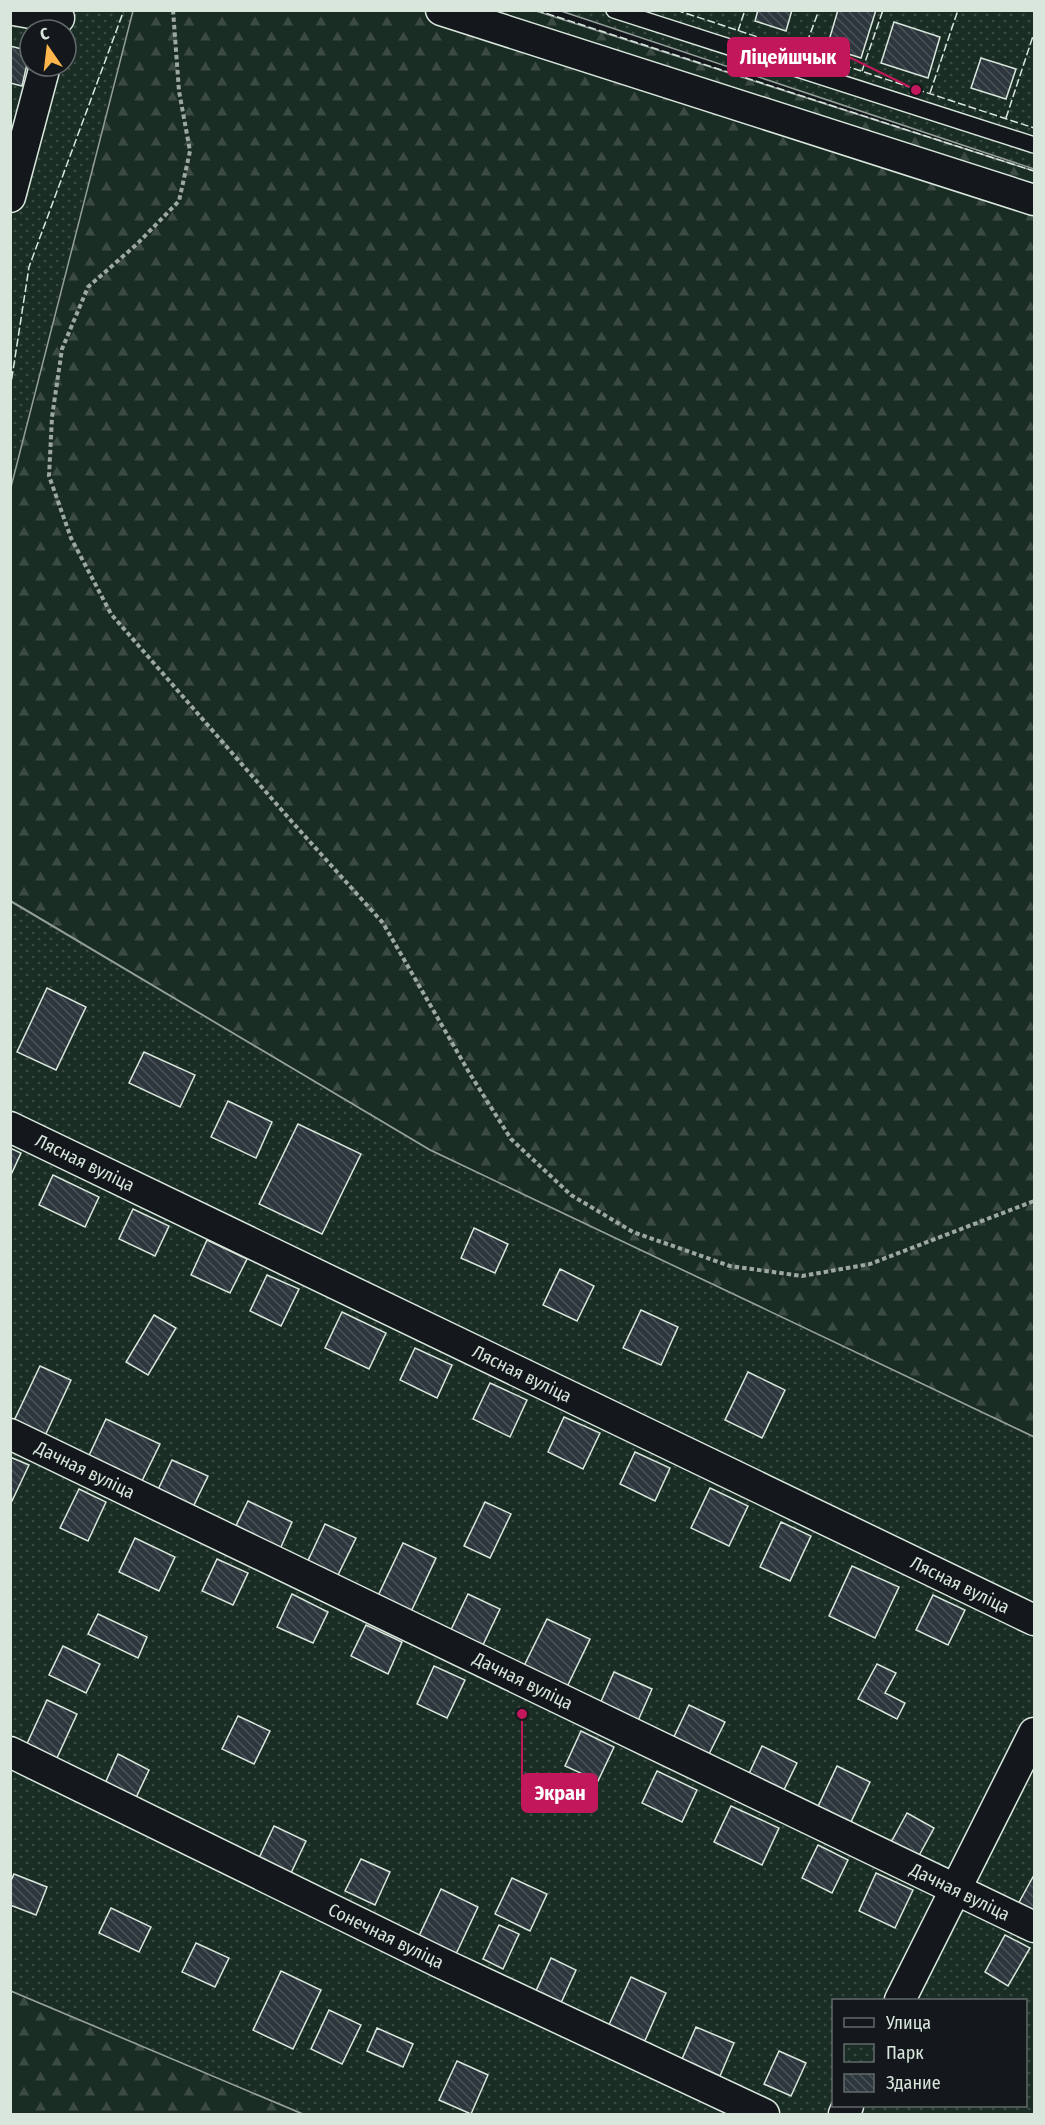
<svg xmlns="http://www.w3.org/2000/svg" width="1045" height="2125" font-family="'Fira Sans Condensed',sans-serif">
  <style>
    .forest { fill: url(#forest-firs); stroke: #939e99; stroke-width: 1.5 }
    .park { fill: url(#park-dots); stroke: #939e99; stroke-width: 1.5; fill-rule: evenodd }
    .building { fill: url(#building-back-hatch); stroke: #d8e6dc; stroke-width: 1.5 }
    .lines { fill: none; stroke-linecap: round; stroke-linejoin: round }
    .service-casing { stroke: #d8e6dc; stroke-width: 18 }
    .minor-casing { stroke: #d8e6dc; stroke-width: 33 }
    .path { stroke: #9da8a2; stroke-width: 4; stroke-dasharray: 4.5 3; stroke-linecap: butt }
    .service { stroke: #14181c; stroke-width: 15 }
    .minor { stroke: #14181c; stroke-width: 30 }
    .fence { stroke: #d8e6dc; stroke-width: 1.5; stroke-dasharray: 8 3; stroke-linecap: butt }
    .labels { text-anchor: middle; stroke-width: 4.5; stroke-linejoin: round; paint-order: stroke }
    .street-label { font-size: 18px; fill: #d8e6dc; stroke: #14181c }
    .leader { fill: none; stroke: #c2185b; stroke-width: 2 }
    .callout-dot { fill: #c2185b; stroke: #14181c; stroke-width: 2 }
    .callout { fill: #c2185b; stroke: #c2185b; stroke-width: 2 }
    .callout-label { font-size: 20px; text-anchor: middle; font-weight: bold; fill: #fff }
  </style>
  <defs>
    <pattern id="forest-firs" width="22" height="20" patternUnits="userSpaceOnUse" patternTransform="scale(1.5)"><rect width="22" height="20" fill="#1a2d24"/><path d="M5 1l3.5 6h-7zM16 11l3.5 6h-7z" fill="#3b4b43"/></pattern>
    <pattern id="park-dots" width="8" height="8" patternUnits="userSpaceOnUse" patternTransform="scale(1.5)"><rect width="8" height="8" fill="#1a2d24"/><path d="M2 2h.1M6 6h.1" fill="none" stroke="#3b4b43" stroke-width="1.8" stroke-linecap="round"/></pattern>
    <pattern id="building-back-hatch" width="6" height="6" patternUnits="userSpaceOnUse" patternTransform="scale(1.5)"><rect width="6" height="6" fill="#2c363c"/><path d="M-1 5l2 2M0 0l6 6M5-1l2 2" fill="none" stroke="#4a5358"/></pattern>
  </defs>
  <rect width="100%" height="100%" fill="#14181c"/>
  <g class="forest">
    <path d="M124 11H536L1034 171V1437L430 1150 11 901V390Z"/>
    <path d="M11 1991 303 2114H11Z"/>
  </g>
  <g class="park">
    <path d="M11 11H133L11 487ZM30 30H66V66H30Z"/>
    <path d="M561 11H1034V169Z"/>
    <path d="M10 901 430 1150 1034 1437V2114H303L11 1991ZM834 2000H1026V2106H834Z"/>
  </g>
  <g class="building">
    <path d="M758 10H792L786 31 755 21Z"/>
    <path d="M838 10H876L861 58 827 47Z"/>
    <path d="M894 22 940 37 928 78 881 63Z"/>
    <path d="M10 46 30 51 22 86 10 83Z"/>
    <path d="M981 58 1016 69 1006 99 971 88Z"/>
    <path d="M47 988 86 1007 56 1070 17 1052Z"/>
    <path d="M144 1052 195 1075 180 1107 129 1083Z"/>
    <path d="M228 1101 272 1122 256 1158 211 1137Z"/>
    <path d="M298 1124 361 1154 322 1234 259 1204Z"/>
    <path d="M10 1148 21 1153 10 1177Z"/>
    <path d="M53 1175 99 1197 85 1227 39 1205Z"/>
    <path d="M133 1209 169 1226 155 1256 119 1239Z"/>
    <path d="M474 1228 508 1244 495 1273 461 1258Z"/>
    <path d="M207 1240 247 1259 230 1293 191 1275Z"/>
    <path d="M560 1269 594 1286 577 1321 543 1305Z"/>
    <path d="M267 1275 299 1289 281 1326 250 1311Z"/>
    <path d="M641 1310 678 1327 661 1365 623 1348Z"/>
    <path d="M342 1312 386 1333 369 1369 325 1348Z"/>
    <path d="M154 1315 176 1328 148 1375 126 1362Z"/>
    <path d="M415 1348 452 1365 437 1398 400 1380Z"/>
    <path d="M40 1366 71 1380 43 1440 12 1425Z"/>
    <path d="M748 1372 785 1390 762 1438 725 1420Z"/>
    <path d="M490 1383 527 1400 510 1437 473 1419Z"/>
    <path d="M564 1417 600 1433 583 1469 548 1452Z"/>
    <path d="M106 1419 160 1444 139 1487 86 1462Z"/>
    <path d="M635 1452 670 1468 655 1501 620 1484Z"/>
    <path d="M10 1457 29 1465 12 1501 10 1500Z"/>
    <path d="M172 1460 208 1476 191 1511 156 1494Z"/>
    <path d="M710 1488 748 1506 729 1546 691 1528Z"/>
    <path d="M79 1489 106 1502 88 1541 60 1528Z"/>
    <path d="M248 1501 292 1522 277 1556 232 1534Z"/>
    <path d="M485 1502 511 1514 490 1558 464 1546Z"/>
    <path d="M781 1522 811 1536 790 1581 760 1567Z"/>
    <path d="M325 1524 356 1538 336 1579 306 1565Z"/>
    <path d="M135 1538 175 1557 159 1591 119 1572Z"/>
    <path d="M403 1543 436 1558 409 1616 376 1600Z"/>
    <path d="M217 1559 248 1573 233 1605 202 1591Z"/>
    <path d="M852 1566 899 1587 875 1638 829 1616Z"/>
    <path d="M292 1594 328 1612 313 1643 277 1627Z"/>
    <path d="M468 1594 500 1609 481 1649 449 1634Z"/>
    <path d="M933 1595 965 1610 948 1645 916 1630Z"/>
    <path d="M98 1614 147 1637 138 1658 88 1634Z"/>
    <path d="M547 1619 590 1639 564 1693 521 1672Z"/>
    <path d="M366 1625 402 1642 388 1674 351 1656Z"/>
    <path d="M63 1646 100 1664 86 1693 49 1675Z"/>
    <path d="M877 1664 896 1673 885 1693 905 1703 897 1719 858 1699Z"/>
    <path d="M434 1666 465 1680 447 1718 417 1704Z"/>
    <path d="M614 1672 652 1689 637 1723 599 1706Z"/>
    <path d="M47 1700 77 1714 56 1760 26 1746Z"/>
    <path d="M689 1705 725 1722 707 1758 672 1741Z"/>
    <path d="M238 1716 270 1731 254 1764 222 1749Z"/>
    <path d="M581 1731 614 1747 598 1781 565 1766Z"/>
    <path d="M762 1746 797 1763 781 1796 746 1780Z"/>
    <path d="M118 1754 149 1770 134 1802 103 1788Z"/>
    <path d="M837 1766 870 1782 848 1828 815 1813Z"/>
    <path d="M657 1771 697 1790 682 1822 642 1803Z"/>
    <path d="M731 1806 779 1828 762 1865 714 1842Z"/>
    <path d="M907 1813 934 1828 916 1861 889 1846Z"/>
    <path d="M274 1826 306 1841 291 1873 259 1858Z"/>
    <path d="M818 1845 848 1860 832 1893 802 1878Z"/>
    <path d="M361 1859 390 1872 375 1905 345 1891Z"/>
    <path d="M876 1873 913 1890 895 1928 859 1911Z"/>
    <path d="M14 1874 47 1887 36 1915 10 1905V1883Z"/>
    <path d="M1034 1875V1916L1017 1906Z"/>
    <path d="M512 1878 547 1894 530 1931 495 1914Z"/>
    <path d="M441 1889 478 1907 456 1954 419 1936Z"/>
    <path d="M111 1908 151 1927 139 1952 99 1933Z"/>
    <path d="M499 1925 519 1934 503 1969 483 1959Z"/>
    <path d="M1005 1935 1030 1948 1008 1986 985 1972Z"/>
    <path d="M196 1943 229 1958 215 1987 182 1972Z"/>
    <path d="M551 1958 576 1970 560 2005 535 1993Z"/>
    <path d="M281 1971 321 1990 293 2049 253 2030Z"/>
    <path d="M631 1977 666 1993 643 2045 607 2029Z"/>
    <path d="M329 2010 361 2025 342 2064 311 2049Z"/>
    <path d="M696 2027 734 2043 720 2076 682 2059Z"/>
    <path d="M377 2028 413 2044 403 2067 367 2051Z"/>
    <path d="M779 2051 806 2063 791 2096 764 2084Z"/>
    <path d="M457 2061 488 2075 471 2114 439 2100Z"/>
  </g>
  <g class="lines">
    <g class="service-casing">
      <path id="service" d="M614 10 1034 145"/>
    </g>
    <g class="minor-casing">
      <g id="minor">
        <path d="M14 10 59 18"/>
        <path d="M441 10 1034 200"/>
        <path d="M10 197 45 66"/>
        <path d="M10 1127 1034 1620"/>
        <path d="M10 1434 1034 1927"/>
        <path d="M10 1752 439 1962 764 2114"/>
        <path d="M900 2000 1034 1733"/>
        <path d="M844 2114 848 2106"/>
      </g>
    </g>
    <path class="path" d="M173 10 179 91 190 151 179 201 137 244 88 287 62 349 52 417 49 476 71 538 111 614 293 823 383 923 470 1074 511 1139 571 1195 633 1232 730 1266 802 1276 870 1264 1034 1201"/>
    <use href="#service" class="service"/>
    <use href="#minor" class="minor"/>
    <g class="fence">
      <path d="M536 10 1034 171"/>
      <path d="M676 10 1034 128"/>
      <path d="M738 31 745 10"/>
      <path d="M803 53 819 10"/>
      <path d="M862 71 883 10"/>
      <path d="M930 93 958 10"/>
      <path d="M1006 118 1034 33"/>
      <path d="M10 390 29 267 124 10"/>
    </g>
  </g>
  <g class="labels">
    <g class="street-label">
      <text transform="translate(85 1163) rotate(26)" y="6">Лясная вуліца</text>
      <text transform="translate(522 1374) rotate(26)" y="6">Лясная вуліца</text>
      <text transform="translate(85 1470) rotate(26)" y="6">Дачная вуліца</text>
      <text transform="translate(960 1585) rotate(26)" y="6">Лясная вуліца</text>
      <text transform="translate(523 1681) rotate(26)" y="6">Дачная вуліца</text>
      <text transform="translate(960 1892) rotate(26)" y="6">Дачная вуліца</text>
      <text transform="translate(386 1936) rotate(26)" y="6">Сонечная вуліца</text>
    </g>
  </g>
  <path class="leader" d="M916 90L849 57M522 1714L522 1793"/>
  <g class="callout-dot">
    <circle cx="916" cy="90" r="6"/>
    <circle cx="522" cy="1714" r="6"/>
  </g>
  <g class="callout">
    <rect x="728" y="38" width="121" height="38" rx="6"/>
    <rect x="522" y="1774" width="75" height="38" rx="6"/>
  </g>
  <g class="callout-label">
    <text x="788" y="64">Ліцейшчык</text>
    <text x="560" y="1800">Экран</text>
  </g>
  <rect width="1045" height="2125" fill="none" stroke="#d8e6dc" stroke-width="24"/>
  <rect x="832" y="1999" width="195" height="108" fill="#14181c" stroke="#626a69" stroke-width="1.5"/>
  <rect x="844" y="2018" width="30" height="9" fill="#14181c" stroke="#626a69" stroke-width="1.5"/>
  <text x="886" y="2029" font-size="18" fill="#d8e6dc">Улица</text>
  <rect x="844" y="2044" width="30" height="18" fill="url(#park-dots)" stroke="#626a69" stroke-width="1.5"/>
  <text x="886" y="2059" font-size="18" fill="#d8e6dc">Парк</text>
  <rect x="844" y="2074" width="30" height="18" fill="url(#building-back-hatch)" stroke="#626a69" stroke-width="1.5"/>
  <text x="886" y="2089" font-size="18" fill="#d8e6dc">Здание</text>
  <g transform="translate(48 48) rotate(346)"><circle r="28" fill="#14181c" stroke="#626a69" stroke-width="1.5"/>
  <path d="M0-4.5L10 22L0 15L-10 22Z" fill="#ffb74d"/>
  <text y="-9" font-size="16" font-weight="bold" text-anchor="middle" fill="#d8e6dc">С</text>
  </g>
</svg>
